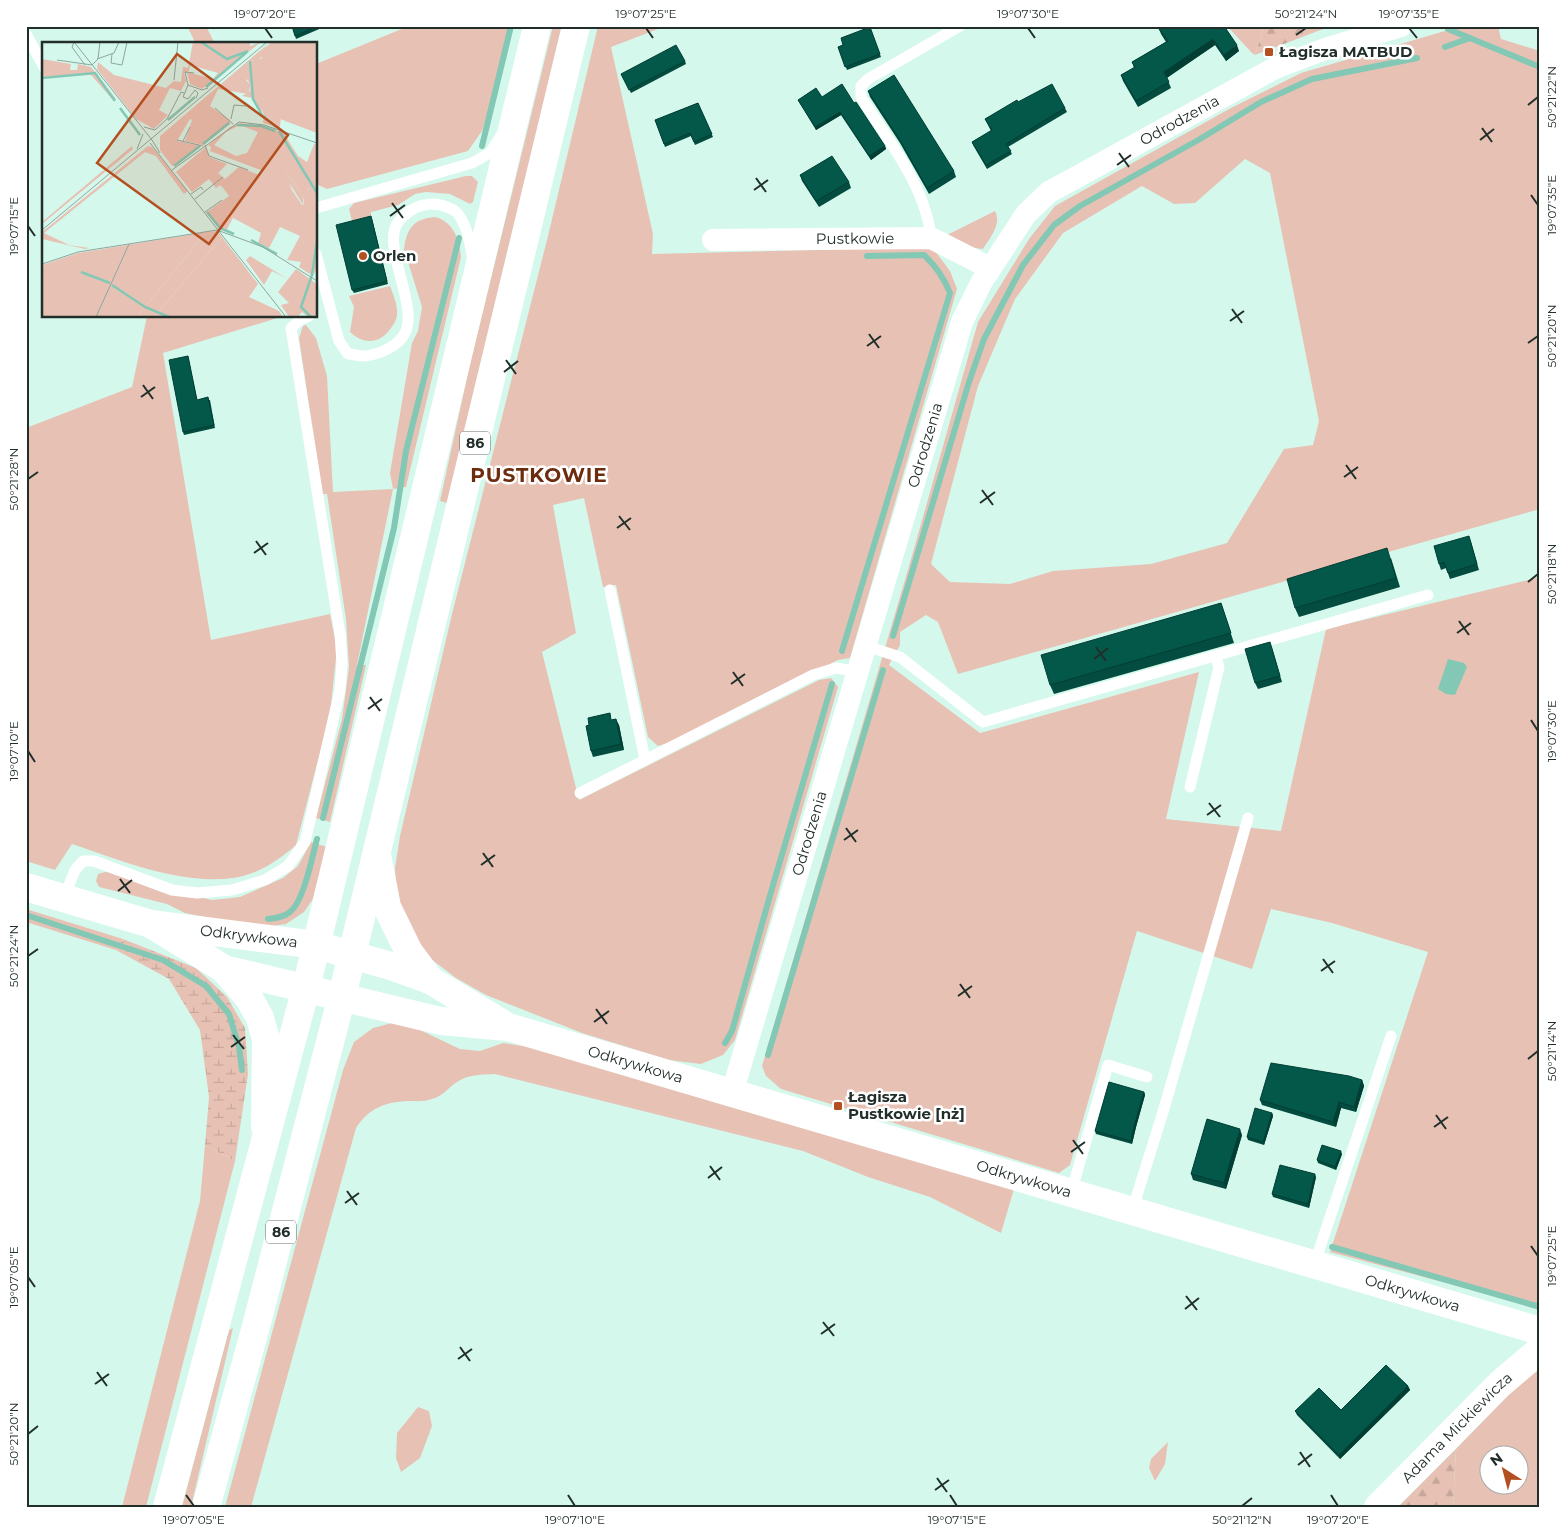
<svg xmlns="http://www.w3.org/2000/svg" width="1566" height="1533" font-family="Montserrat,sans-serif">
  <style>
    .grass { fill: #e7c2b4; fill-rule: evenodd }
    .forest { fill: url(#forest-firs) }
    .wetland { fill: url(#wetland-marsh) }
    .water { fill: #82c8b5 }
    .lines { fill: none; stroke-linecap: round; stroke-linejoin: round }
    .stream { stroke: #82c8b5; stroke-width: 6 }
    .lane { stroke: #fff; stroke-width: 11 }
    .street { stroke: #fff; stroke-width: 22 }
    .secondary { stroke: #fff; stroke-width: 28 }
    .primary { stroke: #fff; stroke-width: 28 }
    .wall { fill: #034c3f }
    .shaded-wall { fill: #023e33 }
    .building { fill: #035849; stroke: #023e33 }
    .ticks { fill: none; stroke: #212e2a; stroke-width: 2 }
    .poi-dot { fill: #b44f1f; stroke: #fff; stroke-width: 2 }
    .labels { text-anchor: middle; stroke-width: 5; stroke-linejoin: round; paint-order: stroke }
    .shield { fill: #fff; stroke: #646d6a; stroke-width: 1 }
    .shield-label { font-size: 14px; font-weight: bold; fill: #212e2a }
    .poi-label { font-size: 15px; font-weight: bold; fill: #212e2a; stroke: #fff; text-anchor: start }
    .street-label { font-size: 15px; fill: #212e2a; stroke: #fff }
    .district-label { font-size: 20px; font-weight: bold; letter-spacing: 1px; fill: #6c2c0e; stroke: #fff }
    .inset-river { fill: none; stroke: #82c8b5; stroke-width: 2.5 }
    .inset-road { fill: none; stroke: #8da79f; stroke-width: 1 }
    .view { fill: #b44f1f; fill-opacity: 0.15; stroke: #b44f1f; stroke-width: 2.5 }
    .inset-edge { fill: none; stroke: #212e2a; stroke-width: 2.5 }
    .neatline { fill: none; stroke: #212e2a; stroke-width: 2 }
    .ticks-label { font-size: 12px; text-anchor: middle; fill: #212e2a }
  </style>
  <defs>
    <pattern id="forest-firs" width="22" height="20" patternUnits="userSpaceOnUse" patternTransform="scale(1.25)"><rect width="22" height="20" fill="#e7c2b4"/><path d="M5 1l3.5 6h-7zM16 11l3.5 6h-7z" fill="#c6a79b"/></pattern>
    <pattern id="wetland-marsh" width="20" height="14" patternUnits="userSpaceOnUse" patternTransform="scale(1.25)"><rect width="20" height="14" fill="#e7c2b4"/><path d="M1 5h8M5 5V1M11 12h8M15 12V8" fill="none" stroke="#c6a79b"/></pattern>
  </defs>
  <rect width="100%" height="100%" fill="#d5f8ed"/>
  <g class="grass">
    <path d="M187 26H206L215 44H196Z"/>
    <path d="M409 26H510L490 106 482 131 468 151 327 189 316 184V64Z"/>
    <path d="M553 26H565L447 503 440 501 470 364Z"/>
    <path d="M598 26H666L611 47 653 234 652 254 932 247 950 271 957 289 850 658 838 660 671 742 658 746 648 737 616 585 603 587 584 498 553 505 576 633 542 652 579 800 819 680 831 678 838 687 735 1040 723 1055 701 1064 669 1060 582 1033 486 995 456 978 427 956 401 910 396 891 395 868 400 836 452 614 548 236Z"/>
    <path d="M1227 26H1264L1255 55 1252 53Z"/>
    <path d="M1462 26H1498L1501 39 1540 51V509L958 674 938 622 926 615 900 632V645L889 665 980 733 1199 672 1166 819 1281 831 1326 629 1540 577V1308L1330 1252 1428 952 1332 923 1271 909 1252 969 1137 931 1070 1165 1059 1173 781 1089 766 1076 762 1066 912 556 978 322 1029 239 1055 206 1231 108 1301 73ZM1245 159 1270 173 1319 421 1313 445 1284 449 1227 543 1151 564 1053 571 1010 584 950 582 931 564 978 386 1015 299 1063 233 1142 186 1174 204 1195 203Z"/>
    <path d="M466 176H472L478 182 473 202 470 204 450 194 426 192 415 194 398 205 371 212V216L352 221 349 209 354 203Z"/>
    <path d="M995 211C1002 224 990 238 983 249L967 247 947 235Z"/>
    <path d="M435 217C454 222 459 239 461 257L406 487 393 489 357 665H366L330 822 316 818 342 719 349 667 346 619 327 494H322L299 338 303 326 306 325 316 338 327 376 333 492 393 489 390 473 412 343 418 331 422 307 404 249C407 228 413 219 435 217Z"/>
    <path d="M390 286C393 294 398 306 397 314 397 319 394 324 391 328 380 344 364 345 350 332L354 307 349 296Z"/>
    <path d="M147 316H284L163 353 211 640 330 614 337 649 330 714 296 845C279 860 257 875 233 878 180 885 122 861 72 844L55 870 26 861V428L132 387Z"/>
    <path d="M311 842 327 847 313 899 304 912 286 924 257 928 185 913 167 904 99 887 96 881 98 874 105 872 115 873 142 884 212 900 240 897 283 878 298 866Z"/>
    <path d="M26 909 123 939 116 950 26 922Z"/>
    <path d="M392 1023 420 1030 460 1049 480 1051 503 1043 530 1047 1014 1189 1001 1233 930 1197 868 1177 803 1151 495 1074C481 1075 469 1074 457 1082 448 1088 443 1096 432 1099 425 1102 416 1101 408 1101 385 1102 369 1108 356 1128L251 1507H225L343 1070 354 1042 373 1028Z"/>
    <path d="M205 1145 235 1161 146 1507H122L200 1201Z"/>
    <path d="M233 1328 191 1507H182L229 1330Z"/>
    <path d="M1540 1366V1507H1453L1456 1449 1517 1386ZM1488 1456H1518V1486H1488Z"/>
    <path d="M418 1407 429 1411 432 1426 420 1458 401 1472 396 1458 397 1433Z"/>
    <path d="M1168 1442 1165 1464 1155 1481 1149 1468 1151 1459Z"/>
  </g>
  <g class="forest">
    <path d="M1264 26H1331L1255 55Z"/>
    <path d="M1456 1449 1453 1507H1398Z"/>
  </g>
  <path class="wetland" d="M123 939 196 968 227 997 245 1028 248 1074 235 1161 205 1145 209 1097 200 1030 169 979 116 950Z"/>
  <path class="water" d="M1448 659 1464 663 1467 667 1455 695 1446 694 1438 689Z"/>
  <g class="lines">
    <g class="stream">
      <path d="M1448 29 1540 67"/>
      <path d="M1445 47 1470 38"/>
      <path d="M482 146 511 26"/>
      <path d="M893 636 969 382 984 339 1023 265 1054 225 1080 206 1200 139 1261 102 1312 79 1417 58"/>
      <path d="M842 651 950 293C944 278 936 266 924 255L867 256"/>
      <path d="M323 818 394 528 406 451 459 238"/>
      <path d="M26 915 163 960 206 986 229 1014 239 1047 242 1070"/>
      <path d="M268 919C276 918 284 917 290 912 304 901 312 857 317 839"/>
      <path d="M725 1043 732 1031 771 892 832 684"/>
      <path d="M768 1055 883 670"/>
      <path d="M1332 1247 1540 1307"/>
    </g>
    <g class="lane">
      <path d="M26 34 44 67"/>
      <path d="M316 208 472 163 490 153 502 134"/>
      <path d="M931 238C927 189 887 138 861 97V86L868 79 960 26"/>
      <path d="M316 254 339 341 348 354C353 354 358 356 363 356 378 355 398 347 405 333 419 306 381 246 398 222 410 206 431 199 449 208 452 209 456 211 458 214 468 227 470 245 473 261"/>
      <path d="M610 590 645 760"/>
      <path d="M866 646 900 657 983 722 1428 595"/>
      <path d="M1190 787 1219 667 1216 657"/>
      <path d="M580 793 813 675 836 668 859 672"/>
      <path d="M64 898 75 870 83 861H94L172 890 197 893 232 890 265 880 288 866 305 842 340 690 342 663 340 634 291 328 300 320 309 316"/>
      <path d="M1071 1193 1108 1065 1147 1077"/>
      <path d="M1132 1211 1163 1112 1248 818"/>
      <path d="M1314 1265 1391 1036"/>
    </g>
    <g class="street">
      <path id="s1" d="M713 240 931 238 990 268"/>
      <path id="s2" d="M732 1093 962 322 981 283 1026 214 1049 192 1075 178 1275 68 1328 48 1401 26"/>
    </g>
    <g class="secondary">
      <path d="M377 855 387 907 409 952 430 980"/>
      <path id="s3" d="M26 887 151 924 316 945 391 966 430 980 503 1024"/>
      <path id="s4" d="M151 924 224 969 441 1021 508 1027 1540 1331"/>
      <path d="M224 969 249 998 260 1018 266 1039 265 1127"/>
      <path id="s5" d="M1378 1507 1500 1384 1540 1350"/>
    </g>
    <g class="primary">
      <path d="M167 1507 306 988 537 26"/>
      <path d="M206 1507 255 1330 342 996 576 26"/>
    </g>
  </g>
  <g class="wall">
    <path d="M292 26H324V27L296 39Z"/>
    <path d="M1181 26 1239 51 1226 61 1215 45 1167 78 1171 88 1138 107 1123 81 1121 75 1134 68 1132 62 1166 42 1161 34 1159 29Z"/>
    <path d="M870 27 881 57 847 70 838 47 843 45Z"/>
    <path d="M685 61 686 64 631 93 621 74Z"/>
    <path d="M868 91 954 171 956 177 929 194 900 143 870 97Z"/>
    <path d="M822 97 854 103 885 146 886 149 871 160 841 115 816 130 798 100Z"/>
    <path d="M1018 102 1065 108 1067 112 1008 147 1012 154 987 169 973 145 972 142 991 131 985 119Z"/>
    <path d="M698 103 713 137 695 145 691 136 665 147 655 120Z"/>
    <path d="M800 175 849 182 851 188 819 207 802 181Z"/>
    <path d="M372 219 388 284 354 293 352 290Z"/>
    <path d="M188 356 197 400H210L215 428 184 435 183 432Z"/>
    <path d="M1471 542 1479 570 1450 579 1446 568 1441 570 1439 564Z"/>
    <path d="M1391 558 1400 587 1299 617 1295 608Z"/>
    <path d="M1221 603 1234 643 1054 694 1050 685Z"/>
    <path d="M1272 648 1282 682 1258 689 1255 683Z"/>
    <path d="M612 720 619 725 624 750 593 757 591 751Z"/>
    <path d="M1362 1080 1364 1086 1356 1112 1341 1108 1336 1127 1262 1105 1260 1100Z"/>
    <path d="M1144 1092 1145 1095 1136 1127 1132 1144 1096 1134 1095 1131Z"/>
    <path d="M1272 1113 1273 1116 1264 1145 1248 1140 1247 1137Z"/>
    <path d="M1242 1135 1226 1189 1193 1180 1191 1174Z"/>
    <path d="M1342 1154 1336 1170 1318 1163 1317 1160Z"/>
    <path d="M1316 1177 1309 1208 1273 1197 1272 1194Z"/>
    <path d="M1408 1386 1410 1390 1340 1459 1297 1415 1295 1411 1341 1410Z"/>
  </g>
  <g class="shaded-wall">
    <path d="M1213 39 1215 45 1166 78 1164 72Z"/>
    <path d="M1237 45 1239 51 1226 61 1224 55Z"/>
    <path d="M840 112 841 115 816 130 815 127Z"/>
    <path d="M885 146 886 149 871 160 869 156Z"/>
    <path d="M616 719 619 725 624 750 621 744Z"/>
    <path d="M1362 1080 1364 1086 1356 1112 1354 1107Z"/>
    <path d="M1144 1092 1145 1095 1136 1127 1132 1144 1131 1141 1135 1123Z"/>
    <path d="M1339 1102 1341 1108 1336 1127 1333 1122Z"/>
    <path d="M1272 1113 1273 1116 1264 1145 1263 1142Z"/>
    <path d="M1240 1129 1242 1135 1226 1189 1224 1183Z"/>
    <path d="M1341 1151 1342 1154 1336 1170 1335 1167Z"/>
    <path d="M1315 1174 1316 1177 1309 1208 1308 1204Z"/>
    <path d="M1408 1386 1410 1390 1340 1459 1339 1455Z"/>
  </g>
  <g class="building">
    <path d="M292 26H318L295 36Z"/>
    <path d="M1163 26H1181L1182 27 1183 26H1224L1237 45 1224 55 1213 39 1164 72 1169 82 1136 101 1121 75 1135 67 1132 62 1168 41 1159 29Z"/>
    <path d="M870 27 880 54 845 67 838 47 843 45 841 38Z"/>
    <path d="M676 45 685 61 629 90 621 74Z"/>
    <path d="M894 75 954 171 927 188 898 137 868 91Z"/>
    <path d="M842 84 854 103 856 102 885 146 869 156 840 112 815 127 798 100 816 88 822 97Z"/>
    <path d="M1052 84 1065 108 1006 144 1011 151 986 165 972 142 992 130 985 119 1017 100 1018 102Z"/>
    <path d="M698 103 712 134 694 142 690 133 664 144 655 120Z"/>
    <path d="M832 156 849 182 816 201 800 175Z"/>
    <path d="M371 216 387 281 352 290 336 225Z"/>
    <path d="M188 356 197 400 208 397 214 425 183 432 169 360Z"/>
    <path d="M1469 536 1477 564 1448 573 1444 562 1439 564 1434 546Z"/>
    <path d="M1387 548 1396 578 1295 608 1287 579Z"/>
    <path d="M1221 603 1231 633 1050 685 1041 655Z"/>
    <path d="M1270 642 1280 676 1255 683 1245 649Z"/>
    <path d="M610 713 611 720 616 719 621 744 591 751 586 726 589 725 588 718Z"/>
    <path d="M1271 1063 1349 1076 1362 1080 1354 1107 1339 1102 1333 1122 1260 1100Z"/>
    <path d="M1109 1082 1144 1092 1135 1123 1131 1141 1095 1131Z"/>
    <path d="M1255 1108 1272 1113 1263 1142 1247 1137Z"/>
    <path d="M1207 1119 1240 1129 1224 1183 1191 1174Z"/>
    <path d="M1322 1145 1341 1151 1335 1167 1317 1160Z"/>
    <path d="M1280 1165 1315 1174 1308 1204 1272 1194Z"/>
    <path d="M1386 1365 1408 1386 1339 1455 1295 1411 1319 1388 1341 1410Z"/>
  </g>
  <path class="ticks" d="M265 28 272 38M646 28 653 38M1028 28 1035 38M1409 28 1417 38M1296 35 1306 28M1528 105 1538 97M1482 128 1492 142M1480 140 1494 129M1119 153 1129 167M1117 165 1131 155M756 178 766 192M754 190 768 180M1531 195 1538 205M392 203 403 218M390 216 405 205M28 226 35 236M1232 309 1242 323M1230 321 1244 311M869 334 879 348M1528 343 1538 336M867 346 881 336M506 360 516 374M504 372 518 361M143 385 153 399M141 397 155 387M1346 465 1356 479M1344 477 1358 467M28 479 38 472M982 490 993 505M980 503 995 492M619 516 630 530M617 528 631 518M256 541 266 555M254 553 268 543M1528 582 1538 574M1459 621 1469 635M1457 633 1471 623M1096 647 1106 661M1094 659 1108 648M733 672 743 686M731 684 745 674M370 697 380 711M368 709 382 699M1531 720 1538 731M28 751 35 762M1209 803 1220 817M1207 815 1221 805M846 828 856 842M844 840 858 830M483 853 493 867M481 865 495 855M120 879 130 893M118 891 132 880M28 956 38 949M1323 959 1333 973M1321 971 1335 961M960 984 970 998M958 996 972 986M596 1009 607 1024M594 1022 609 1011M233 1035 244 1049M231 1047 245 1037M1528 1059 1538 1051M1436 1115 1446 1129M1434 1127 1448 1117M1073 1140 1083 1154M1071 1152 1085 1142M710 1166 720 1180M708 1178 722 1167M347 1191 357 1205M345 1203 359 1193M1531 1246 1538 1256M28 1277 35 1287M1186 1296 1197 1310M1185 1309 1199 1298M823 1322 834 1336M821 1334 835 1324M460 1347 470 1361M458 1359 472 1349M97 1372 107 1386M95 1384 109 1374M28 1434 38 1426M1300 1452 1310 1467M1298 1465 1312 1454M937 1478 947 1492M935 1490 949 1480M186 1495 194 1506M568 1495 575 1506M950 1495 957 1506M1331 1495 1338 1506M1242 1506 1252 1498"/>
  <g class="poi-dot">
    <rect x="1264" y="47" width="10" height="10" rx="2.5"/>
    <circle cx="363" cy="256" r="5"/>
    <rect x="833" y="1101" width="10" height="10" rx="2.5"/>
  </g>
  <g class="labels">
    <g class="shield">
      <rect x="460" y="431.5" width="30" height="23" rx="4"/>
      <rect x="266" y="1220.5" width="30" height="23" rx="4"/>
    </g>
    <g class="shield-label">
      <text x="475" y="448">86</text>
      <text x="281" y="1237">86</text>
    </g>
    <g class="poi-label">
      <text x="1279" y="57">Łagisza MATBUD</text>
      <text x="373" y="261">Orlen</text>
      <text x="848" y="1102">Łagisza<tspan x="848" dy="17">Pustkowie [nż]</tspan></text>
    </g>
    <g class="street-label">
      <text dy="5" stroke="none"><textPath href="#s2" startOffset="1111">Odrodzenia</textPath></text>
      <text dy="5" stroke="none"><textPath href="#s1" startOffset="142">Pustkowie</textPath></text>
      <text dy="5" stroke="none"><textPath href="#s2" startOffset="676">Odrodzenia</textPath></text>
      <text dy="5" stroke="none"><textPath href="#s2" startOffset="271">Odrodzenia</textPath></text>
      <text dy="5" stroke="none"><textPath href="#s3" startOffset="229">Odkrywkowa</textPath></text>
      <text dy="5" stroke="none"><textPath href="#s4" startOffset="509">Odkrywkowa</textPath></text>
      <text dy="5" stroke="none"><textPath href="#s4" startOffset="914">Odkrywkowa</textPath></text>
      <text dy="5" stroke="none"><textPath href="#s4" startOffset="1319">Odkrywkowa</textPath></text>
      <text dy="5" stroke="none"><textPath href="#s5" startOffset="112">Adama Mickiewicza</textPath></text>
    </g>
    <g class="district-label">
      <text x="539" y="482">PUSTKOWIE</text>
    </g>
  </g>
  <g transform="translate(42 42)">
    <rect width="275" height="275" fill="#d5f8ed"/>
    <path d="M151 0H208V4L219 0 160 47 148 42 145 30 171 37 176 31 148 23 147 29 142 31 144 39 139 49 128 46 117 68 126 73 112 87 94 77 55 27 56 20 72 33 124 46 132 39 139 40 141 25 146 26ZM228 0 210 19 221 16 238 0H275V91L230 74 221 81 222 73 213 52H218L210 33 204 38 209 43 206 52 176 47 168 64 188 78V82L161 103 143 99 150 78 148 77 135 99 159 104 130 124 118 108V94ZM0 17 29 22 28 28H35L36 22 49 25 74 57 71 58 49 33 0 35ZM199 81 241 90 256 114 265 120 272 102 275 103V226L271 234 257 225 259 220 245 218 258 194 238 185 227 206 216 201 219 191 191 176 184 189 192 193 179 188 165 170 187 154 182 147 178 143 174 146 167 137 150 150 134 130 188 85ZM198 83 216 90 205 111 194 114 172 103 184 90ZM166 103 169 105 168 109 219 128 217 133 197 125 183 137 176 131 185 122 167 115 164 106ZM243 129 258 149 261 142 265 143 267 148 262 153V162L260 163 250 148ZM90 104 91 107 0 182V180ZM106 104 110 105 146 149 142 152 114 114 103 110 2 191 27 203 47 206 43 207 0 197V190ZM176 189 180 195 112 275H95L164 190ZM208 214 244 236 230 229 222 243 204 218ZM254 227 275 242V275H266L260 270 256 275H247L239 263 247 261 236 250Z" fill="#e7c2b4" fill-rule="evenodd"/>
    <path d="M230 0H253L259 3 257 8 247 2 242 3 253 16 271 19 275 40H254L246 34 238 47V59L230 52H213L219 60 220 73 210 56 200 54 208 49 209 43 204 36 221 26 220 15 211 21V16ZM239 72 238 86 221 81 230 74ZM243 129 258 149 261 140 265 139 267 151 262 153 261 163 241 131ZM164 190 95 275H0V223L36 211ZM180 195 216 242 207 255 237 269 241 275H112ZM275 202V225L270 216 256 208 259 205 273 210Z" fill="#e7c2b4"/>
    <path class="inset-river" d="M159 0 185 17 206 9M208 19 211 57 220 73 234 85M0 36 53 31 73 59M164 45 205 10M78 66 98 93M126 78 153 55M195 83 219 84 233 89M237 89 275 151M161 102 187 81M132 124 158 104M165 170 178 186 192 192M209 198 235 212M39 230 68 241M70 243 103 265 127 275M269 275 259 265 270 233 275 199"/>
    <path class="inset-road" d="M32 0 30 5 43 23M32 0 110 98M70 12 69 21 80 23 85 0M55 17 72 11 77 0M15 18 50 23 56 17 58 0M132 38 136 0M146 43 143 30 152 31M154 56 156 51 153 48 146 57 141 55 146 43 160 48 166 46M173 66 191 82M189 77 192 63 204 64M102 85 113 88 125 77 139 50 142 51M110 98 118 111M135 98 161 104M141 99 148 85M108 101 244 275M163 103 167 114 206 128M95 107 101 92M130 128 197 80 222 83 275 101M149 152 159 145 161 148M153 157 181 135M163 170 180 158M0 188 225 0M0 222 36 210 175 188 221 205 275 239M54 275 87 202"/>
    <path class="view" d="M135 12 246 93 167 202 55 121Z"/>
    <rect width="275" height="275" class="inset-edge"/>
  </g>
  <rect width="1566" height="1533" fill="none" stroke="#ffffff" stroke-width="55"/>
  <g transform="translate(1504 1470) rotate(324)"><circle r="24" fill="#ffffff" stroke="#a6abaa"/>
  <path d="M0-4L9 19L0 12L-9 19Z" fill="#b44f1f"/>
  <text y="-8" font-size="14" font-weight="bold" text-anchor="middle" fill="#212e2a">N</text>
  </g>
  <rect x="28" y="28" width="1510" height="1478" class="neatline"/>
  <g class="ticks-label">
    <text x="265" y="18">19°07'20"E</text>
    <text x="646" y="18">19°07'25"E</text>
    <text x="1028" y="18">19°07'30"E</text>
    <text x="1306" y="18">50°21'24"N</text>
    <text x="1409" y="18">19°07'35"E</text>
    <text transform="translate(1552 97) rotate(-90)" y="4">50°21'22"N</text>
    <text transform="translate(1552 205) rotate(-90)" y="4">19°07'35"E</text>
    <text transform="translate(14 226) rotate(-90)" y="4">19°07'15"E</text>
    <text transform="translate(1552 336) rotate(-90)" y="4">50°21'20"N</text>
    <text transform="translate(14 479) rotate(-90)" y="4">50°21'28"N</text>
    <text transform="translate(1552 574) rotate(-90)" y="4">50°21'18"N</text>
    <text transform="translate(1552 731) rotate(-90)" y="4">19°07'30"E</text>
    <text transform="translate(14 751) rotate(-90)" y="4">19°07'10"E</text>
    <text transform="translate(14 956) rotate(-90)" y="4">50°21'24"N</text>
    <text transform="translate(1552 1051) rotate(-90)" y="4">50°21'14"N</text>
    <text transform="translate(1552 1256) rotate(-90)" y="4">19°07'25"E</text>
    <text transform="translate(14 1277) rotate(-90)" y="4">19°07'05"E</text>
    <text transform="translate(14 1434) rotate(-90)" y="4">50°21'20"N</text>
    <text x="194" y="1524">19°07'05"E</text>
    <text x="575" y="1524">19°07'10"E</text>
    <text x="957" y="1524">19°07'15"E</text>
    <text x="1242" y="1524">50°21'12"N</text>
    <text x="1338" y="1524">19°07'20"E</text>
  </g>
</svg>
